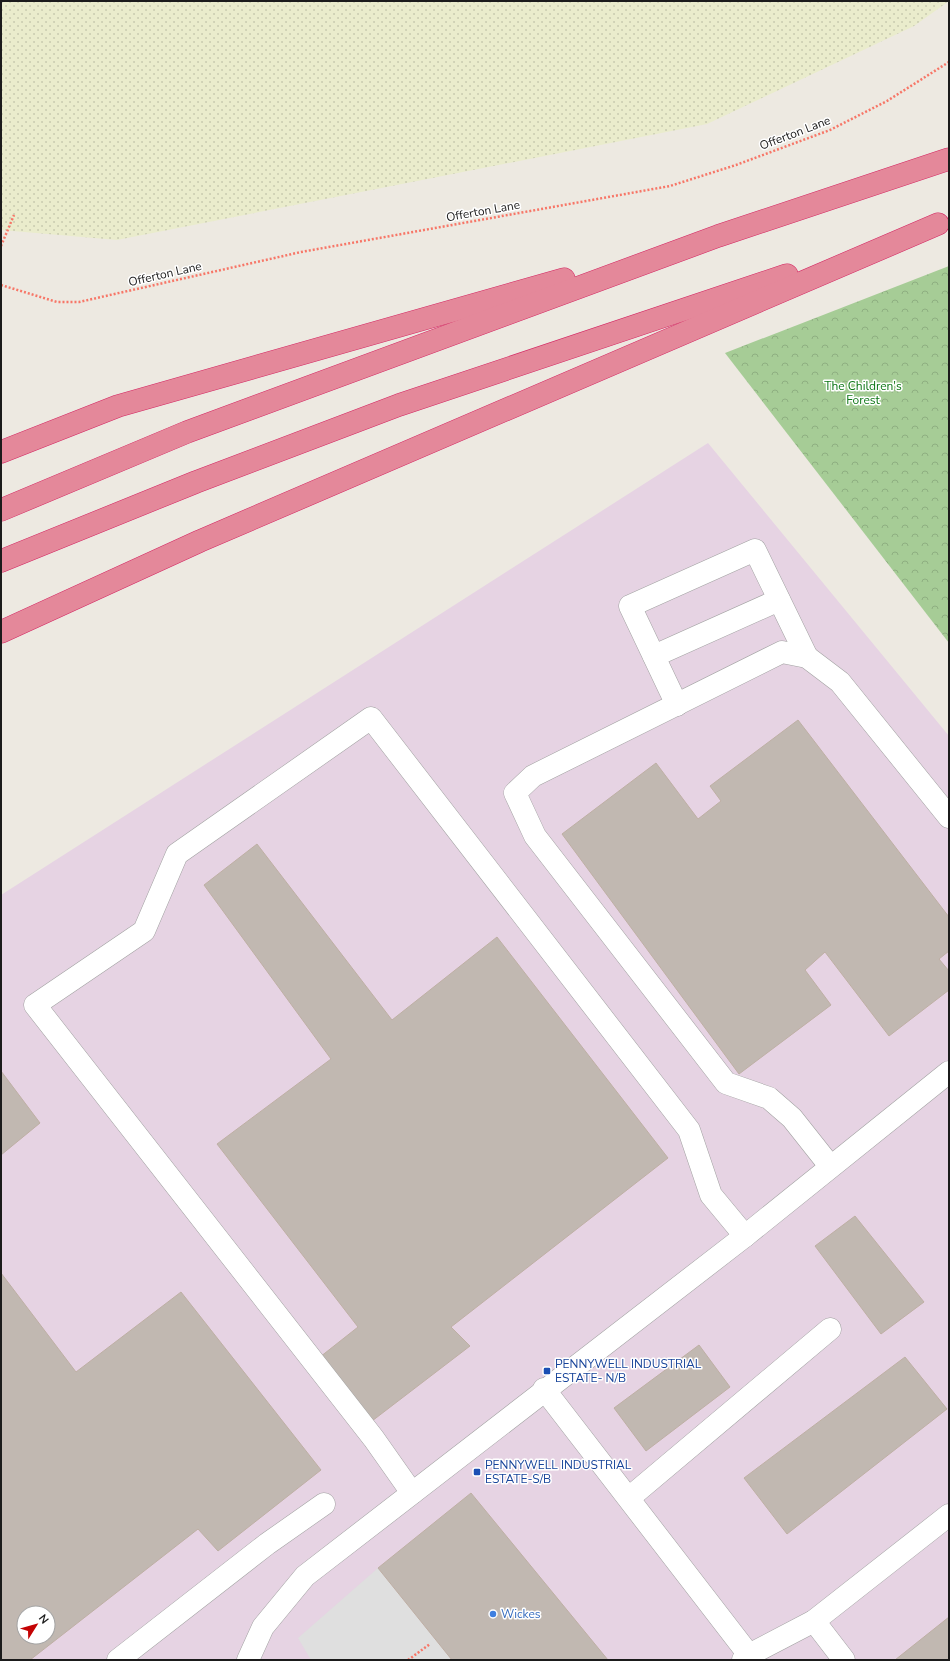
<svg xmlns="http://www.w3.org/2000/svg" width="950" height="1661" font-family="'Nunito Sans',sans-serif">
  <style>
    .industrial { fill: #e6d3e3; fill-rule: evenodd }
    .farmland { fill: url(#farmland-dots) }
    .forest { fill: url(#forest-crowns) }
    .parking { fill: #dfdfdf }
    .building { fill: #c1b8b1; stroke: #beafa4; fill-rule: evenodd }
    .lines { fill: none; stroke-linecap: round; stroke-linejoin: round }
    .minor-casing { stroke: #a2a2a2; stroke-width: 23 }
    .highway-casing { stroke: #d32662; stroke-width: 23 }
    .path { stroke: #f77667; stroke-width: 2.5; stroke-dasharray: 2 2; stroke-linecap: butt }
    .minor { stroke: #fff; stroke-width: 22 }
    .highway { stroke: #e4889a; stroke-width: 22 }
    .transit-dot { fill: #1a4fb4; stroke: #fff; stroke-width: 1.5 }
    .shop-dot { fill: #3f7fe0; stroke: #fff; stroke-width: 1.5 }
    .labels { text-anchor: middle; stroke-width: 3; stroke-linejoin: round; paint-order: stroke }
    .street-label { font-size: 12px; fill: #1b1b1b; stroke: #fff }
    .park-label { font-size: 12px; fill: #0c7615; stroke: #fff }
    .transit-label { font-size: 12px; fill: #164399; stroke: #fff; text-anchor: start }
    .shop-label { font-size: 12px; fill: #366cbe; stroke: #fff; text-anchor: start }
  </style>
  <defs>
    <pattern id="farmland-dots" width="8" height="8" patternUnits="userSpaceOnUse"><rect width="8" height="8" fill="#eaeccc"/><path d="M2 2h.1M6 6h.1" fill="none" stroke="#c8caaf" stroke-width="1.8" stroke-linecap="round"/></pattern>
    <pattern id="forest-crowns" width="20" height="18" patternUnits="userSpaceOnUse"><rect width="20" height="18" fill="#a6cc96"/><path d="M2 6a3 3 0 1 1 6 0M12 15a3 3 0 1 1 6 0" fill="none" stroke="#8eaf81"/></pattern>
  </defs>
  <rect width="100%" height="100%" fill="#ede9e1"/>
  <path class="industrial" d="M708 443 949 736V1660H1V895ZM24 1613H48V1637H24Z"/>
  <path class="farmland" d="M1 1H949L914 26 707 124 117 240 1 230Z"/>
  <path class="forest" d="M949 266V643L725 353Z"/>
  <path class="parking" d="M378 1568 452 1660H311L298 1638Z"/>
  <g class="building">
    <path d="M798 720 949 917V951L939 959 949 971V990L889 1036 825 952 805 970 831 1005 739 1074 562 834 656 763 698 819 721 801 710 786Z"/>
    <path d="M257 844 392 1020 497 937 668 1158 451 1327 470 1346 372 1421 320 1357 358 1327 217 1144 331 1059 204 885Z"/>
    <path d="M1 1071 40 1123 1 1155Z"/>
    <path d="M855 1216 924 1302 881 1334 815 1246Z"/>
    <path d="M1 1273 76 1372 181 1292 321 1470 218 1551 198 1529 30 1660H1ZM24 1613H48V1637H24Z"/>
    <path d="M699 1345 730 1387 646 1451 614 1408Z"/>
    <path d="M905 1357 947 1409 787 1534 744 1478Z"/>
    <path d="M471 1493 608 1660H452L378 1568Z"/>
    <path d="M949 1617V1660H895Z"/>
  </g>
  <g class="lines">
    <g class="minor-casing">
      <g id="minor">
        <path d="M654 656 779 600"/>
        <path d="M677 705 630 606 755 550 807 657"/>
        <path d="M830 1166 792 1118 769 1098 726 1083 535 836 515 793 533 776 782 652 807 657 840 682 949 817"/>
        <path d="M544 1389 749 1655 751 1660"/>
        <path d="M412 1493 374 1439 35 1005 144 931 177 854 371 718 689 1130 711 1195 745 1236"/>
        <path d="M629 1498 830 1329"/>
        <path d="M814 1621 844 1660"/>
        <path d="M118 1660 267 1544 324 1504"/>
        <path d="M248 1660 263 1627 305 1576 745 1236 949 1072"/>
        <path d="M743 1660 749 1655 814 1621 949 1515"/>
      </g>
    </g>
    <g class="highway-casing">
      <g id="highway">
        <path d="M1 452 118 406 564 279"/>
        <path d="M1 510 187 432 718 236 949 159"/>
        <path d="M1 561 196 482 399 405 787 275"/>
        <path d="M1 632 200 541 938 224"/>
      </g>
    </g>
    <g class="path">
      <path d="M1 246 14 215"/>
      <path d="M1 285 57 302H79L301 252 670 186 736 165 830 130 887 101 949 62"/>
      <path d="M408 1660 430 1644"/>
    </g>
    <use href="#minor" class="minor"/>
    <use href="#highway" class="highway"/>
  </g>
  <g class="transit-dot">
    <rect x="543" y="1367" width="8" height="8" rx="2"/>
    <rect x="473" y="1468" width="8" height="8" rx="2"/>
  </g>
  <circle class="shop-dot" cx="493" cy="1614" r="4"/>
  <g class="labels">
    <g class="street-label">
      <text transform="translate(795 133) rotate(-21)" y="4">Offerton Lane</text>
      <text transform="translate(483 211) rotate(-10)" y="4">Offerton Lane</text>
      <text transform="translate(165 274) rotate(-13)" y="4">Offerton Lane</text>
    </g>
    <g class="park-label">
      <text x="863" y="390">The Children's<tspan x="863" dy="14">Forest</tspan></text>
    </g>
    <g class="transit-label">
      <text x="555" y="1368">PENNYWELL INDUSTRIAL<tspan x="555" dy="14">ESTATE- N/B</tspan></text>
      <text x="485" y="1469">PENNYWELL INDUSTRIAL<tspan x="485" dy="14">ESTATE-S/B</tspan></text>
    </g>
    <g class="shop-label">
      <text x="501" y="1618">Wickes</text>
    </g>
  </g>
  <rect width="950" height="1661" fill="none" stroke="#1b1b1b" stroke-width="4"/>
  <g transform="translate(36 1625) rotate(53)"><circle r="19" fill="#ffffff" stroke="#a4a4a4"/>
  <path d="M0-3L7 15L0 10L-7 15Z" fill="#c40304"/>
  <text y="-6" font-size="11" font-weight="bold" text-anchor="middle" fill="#1b1b1b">N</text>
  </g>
</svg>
